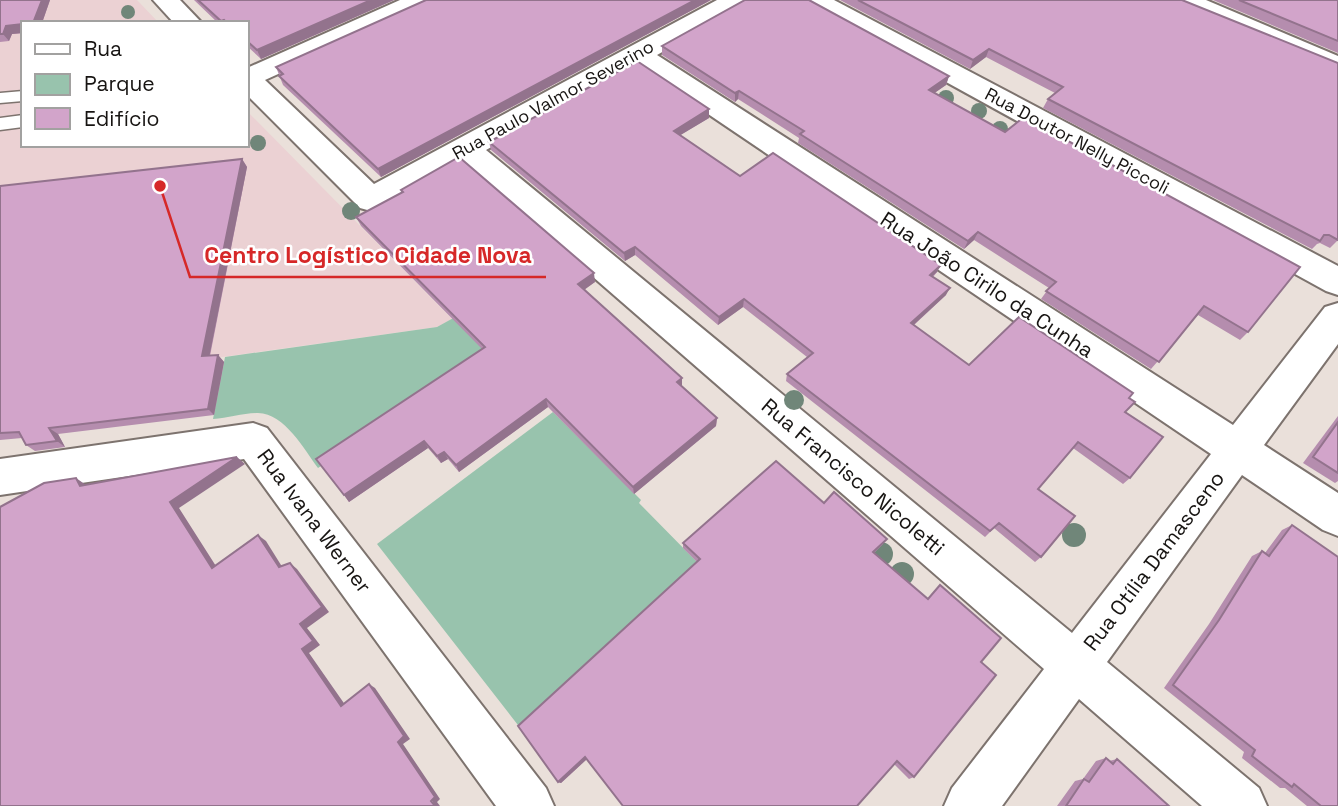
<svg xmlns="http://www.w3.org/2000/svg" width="1338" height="806" font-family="'Space Grotesk',sans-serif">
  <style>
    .industrial { fill: #ebd1d3 }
    .green { fill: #98c3ad }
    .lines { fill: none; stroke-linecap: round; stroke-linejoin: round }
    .service-casing { stroke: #7d736e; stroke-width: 3 }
    .minor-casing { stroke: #7d736e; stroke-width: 4 }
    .service { fill: #fff; fill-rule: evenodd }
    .minor { fill: #fff; fill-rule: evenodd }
    .tree { fill: #708679 }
    .wall { fill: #b58dae }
    .shaded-wall { fill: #93738d }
    .building { fill: #d2a4ca; stroke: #93738d; stroke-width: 2 }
    .labels { text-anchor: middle; stroke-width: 5; stroke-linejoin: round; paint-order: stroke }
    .far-street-label { font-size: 18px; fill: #171412; stroke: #fff }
    .street-label { font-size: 21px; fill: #171412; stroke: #fff }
    .leader { fill: none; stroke: #d62828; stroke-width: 2.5 }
    .callout-dot { fill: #d62828; stroke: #fff; stroke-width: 2.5 }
    .callout-label { font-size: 23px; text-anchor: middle; font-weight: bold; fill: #d62828; stroke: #fff; stroke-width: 5; stroke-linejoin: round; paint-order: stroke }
  </style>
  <rect width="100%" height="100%" fill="#eae0da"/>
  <path class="industrial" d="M0 0H137L159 23H23V145H247V111L452 319 437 327 0 388Z"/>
  <g class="green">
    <path d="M457 316 491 353 318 468C304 449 285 414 258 413 244 413 228 418 213 419L225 357 437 327Z"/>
    <path d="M553 412 641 500 639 503 699 564 521 729 377 544Z"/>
  </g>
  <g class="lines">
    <g class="service-casing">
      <g id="service">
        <path d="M23 91V101L0 103V93Z"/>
        <path d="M23 115V127L0 130V118Z"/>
      </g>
    </g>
    <g class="minor-casing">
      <g id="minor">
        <path d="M153 0H180L202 23H174Z"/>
        <path d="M400 0H434L430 5 265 80 374 184 717 0H749L745 5 657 55 1233 425 1325 307 1338 303V344L1264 445 1338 493V536L1323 530 1242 475 1107 662 1259 788 1267 806H1202L1079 699 1002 806H944L952 788 1044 669 462 163 382 208 371 211 360 208 247 95V68ZM637 66 1211 454 1072 633 486 150Z"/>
        <path d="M802 0H834L1338 266V295L1326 291 806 5Z"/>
        <path d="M1171 0H1206L1338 56V74L1175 5Z"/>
        <path d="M253 423 267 428 546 788 554 806H496L244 459 0 495V459Z"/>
      </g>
    </g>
    <use href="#service" class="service"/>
    <use href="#minor" class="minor"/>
  </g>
  <g class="tree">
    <circle cx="128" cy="12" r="7"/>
    <circle cx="946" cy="98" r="8"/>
    <circle cx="979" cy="111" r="8"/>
    <circle cx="1000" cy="129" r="8"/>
    <circle cx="258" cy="143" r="8"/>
    <circle cx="351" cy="211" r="9"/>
    <circle cx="794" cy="400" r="10"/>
    <circle cx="1074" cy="535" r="12"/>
    <circle cx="881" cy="554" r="12"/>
    <circle cx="902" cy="574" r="12"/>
  </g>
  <g class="wall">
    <path d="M0 0H50L42 23H23V33L12 34 9 41 0 42Z"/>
    <path d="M194 0H394L261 59 247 46V23H218Z"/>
    <path d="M426 0H711L381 177 283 85 276 67Z"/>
    <path d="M840 0H1182L1338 63V240L1330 248 1320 243 1317 244 1312 249 1043 108 1048 99 1055 93 986 57 970 69Z"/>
    <path d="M1213 0H1338V53Z"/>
    <path d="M662 46 949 76 946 85 934 93 1248 332 1240 340 1198 315 1151 369 1041 299 1049 288 974 240 964 249 798 143 799 138 738 99 735 102 662 55Z"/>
    <path d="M709 118 680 135 740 176 937 272 933 277 946 295 914 325 969 365 1129 398 1125 412 1130 478 1123 484 1073 448 1038 489 1041 557 1035 562 994 528 985 537 786 381 787 374 807 357 743 307 718 325 635 255 625 261 491 150 489 142Z"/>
    <path d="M242 159 247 167 210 356 218 355 224 362 214 415 58 434 65 447 35 451 26 445 22 438 0 440V186Z"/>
    <path d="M401 190 595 282 584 289 682 385 681 386 717 418 716 426 634 494 548 407 459 472 448 459 441 463 428 448 349 502 344 495 482 349 361 226 356 217 402 192Z"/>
    <path d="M1338 416V481L1335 483 1303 463Z"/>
    <path d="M824 503 883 544 874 553 981 662 914 777 909 779 894 764 587 759 561 783 558 782 697 562 683 548V543Z"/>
    <path d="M1292 525 1338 806H1307L1285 788H1280L1242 758 1244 752 1164 688 1209 624 1252 556 1262 551 1265 553 1282 530Z"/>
    <path d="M1106 758 1109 761 1117 759 1169 806H1057L1075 781 1083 779 1096 761Z"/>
  </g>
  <g class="shaded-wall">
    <path d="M42 0H50L42 23H33Z"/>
    <path d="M371 0H394L261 59 257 50Z"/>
    <path d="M695 0H711L381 177 378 169Z"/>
    <path d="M23 24V33L12 34 9 41 3 34 6 26Z"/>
    <path d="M989 49 986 57 970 69 973 60Z"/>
    <path d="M949 76 946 85 926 99 929 90Z"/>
    <path d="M739 91 738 99 735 102V93Z"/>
    <path d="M709 109V118L674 139V131Z"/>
    <path d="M242 159 247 167 208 363 202 356Z"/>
    <path d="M978 232 974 240 964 249 968 241Z"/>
    <path d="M635 247V255L625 261 624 253Z"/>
    <path d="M941 265 937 272 926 282 930 275Z"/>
    <path d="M594 273 595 282 580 293 578 284Z"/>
    <path d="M950 288 946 295 908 330 911 323Z"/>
    <path d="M744 299 743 307 718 325 719 317Z"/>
    <path d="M218 355 224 362 214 415 208 409Z"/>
    <path d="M682 378V385L677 390V382Z"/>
    <path d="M546 399 548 407 459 472 456 465Z"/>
    <path d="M717 418 716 426 634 494 633 487Z"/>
    <path d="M49 428 58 434 65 447 57 441Z"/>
    <path d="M424 441 428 448 349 502 344 495Z"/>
    <path d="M444 452 448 459 441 463 437 456Z"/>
    <path d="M237 457 245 464 179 508 221 574 212 568 170 502Z"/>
    <path d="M76 478 86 485 80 486Z"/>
    <path d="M258 535 266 541 286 573 279 567Z"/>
    <path d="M290 563 297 569 329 612 307 628 320 645 309 653 348 709 341 706 302 649 300 624Z"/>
    <path d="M369 684 375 688 410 739 403 744 440 799 437 802 440 806H435L398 742Z"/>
    <path d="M585 757 587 759 561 783 558 782Z"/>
  </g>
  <g class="building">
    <path d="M0 0H42L33 23H23V24L6 26 3 34H0Z"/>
    <path d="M198 0H371L257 50 247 41V23H227L224 20 221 21Z"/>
    <path d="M426 0H695L378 169 279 76 283 74 276 67Z"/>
    <path d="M745 0H809L949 76 929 90 1005 132 1024 117 1300 267 1248 332 1204 306 1159 362 1046 291 1056 282 978 232 968 241 800 134 804 131 739 91 735 93 662 46Z"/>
    <path d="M858 0H1182L1338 63V240L1329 235H1324L1320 241 1048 99 1063 87 989 49 973 60Z"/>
    <path d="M1239 0H1338V41Z"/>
    <path d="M637 61 709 109 674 131 740 176 773 153 941 265 930 275 950 288 911 323 969 365 1019 317 1133 393 1129 398 1135 402 1125 412 1163 437 1130 478 1078 442 1038 489 1075 516 1041 557 999 523 990 531 787 374 813 353 744 299 719 317 635 247 624 253 489 142Z"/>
    <path d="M459 157 594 273 578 284 682 378 677 382 717 418 633 487 546 399 456 465 444 452 437 456 424 441 344 495 316 459 485 347 356 217 403 192 401 190Z"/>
    <path d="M242 159 202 356 218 355 208 409 49 428 57 441 26 445 19 432 0 433V186Z"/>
    <path d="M1338 422V473L1313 457Z"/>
    <path d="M237 457 170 502 212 568 258 535 279 567 290 563 322 607 300 624 313 641 302 649 341 706 369 684 404 736 398 742 435 797 431 801 435 806H0V507L44 483 76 478 80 486Z"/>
    <path d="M776 461 824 503 834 492 887 539 873 552 928 599 940 585 1001 638 981 662 996 675 914 777 897 761 857 806H623L585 757 558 782 518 726 700 559 683 543Z"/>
    <path d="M1292 525 1338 557V806H1321L1294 784 1292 787 1252 756 1255 750 1173 685 1219 620 1262 551 1269 556Z"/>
    <path d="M1106 758 1113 764 1117 759 1169 806H1066L1084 779 1089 782Z"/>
  </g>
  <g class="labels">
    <g class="far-street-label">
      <text transform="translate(553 100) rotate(-29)" y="6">Rua Paulo Valmor Severino</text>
      <text transform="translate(1077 141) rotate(28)" y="6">Rua Doutor Nelly Piccoli</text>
    </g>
    <g class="street-label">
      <text transform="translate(987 285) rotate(33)" y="7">Rua João Cirilo da Cunha</text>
      <text transform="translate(853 477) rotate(40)" y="7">Rua Francisco Nicoletti</text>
      <text transform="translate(314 521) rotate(53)" y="7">Rua Ivana Werner</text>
      <text transform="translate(1154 561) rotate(-53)" y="7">Rua Otília Damasceno</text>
    </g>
  </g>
  <path class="leader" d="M160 186L190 277H546"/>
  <circle class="callout-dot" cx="160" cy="186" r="7"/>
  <g class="callout-label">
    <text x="368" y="263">Centro Logístico Cidade Nova</text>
  </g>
  <rect x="21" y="21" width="228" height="126" fill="#ffffff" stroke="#a2a1a0" stroke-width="2"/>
  <rect x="35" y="44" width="35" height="10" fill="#ffffff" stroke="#a2a1a0" stroke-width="2"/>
  <text x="84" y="56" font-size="21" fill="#171412">Rua</text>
  <rect x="35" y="74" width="35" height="21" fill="#98c3ad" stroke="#a2a1a0" stroke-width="2"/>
  <text x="84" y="91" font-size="21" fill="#171412">Parque</text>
  <rect x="35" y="108" width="35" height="21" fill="#d2a4ca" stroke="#a2a1a0" stroke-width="2"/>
  <text x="84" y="126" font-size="21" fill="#171412">Edifício</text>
</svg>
